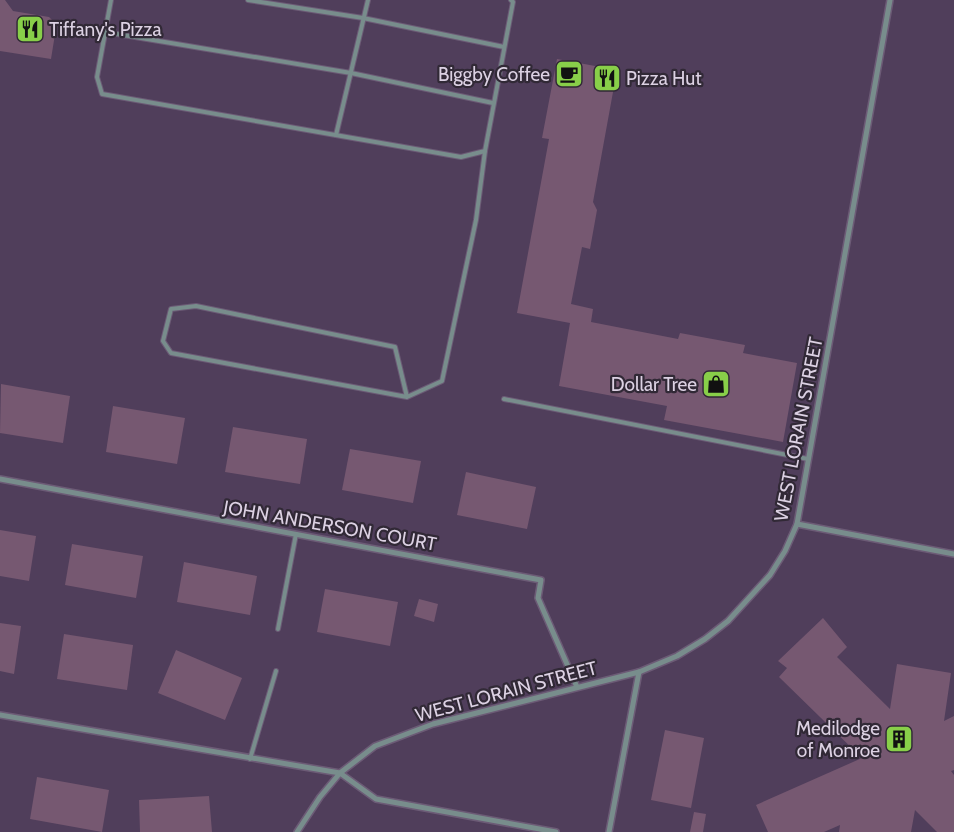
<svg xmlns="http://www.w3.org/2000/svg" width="954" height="832" font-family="Cabin,sans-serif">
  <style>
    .building { fill: #765871 }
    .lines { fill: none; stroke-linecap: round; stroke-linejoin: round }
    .service-casing { stroke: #6c5b76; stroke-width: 6 }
    .minor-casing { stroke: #6c5b76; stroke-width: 8 }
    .service { stroke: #788d8c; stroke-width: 4 }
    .minor { stroke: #788d8c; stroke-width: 5 }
    .labels { text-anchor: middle; stroke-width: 4.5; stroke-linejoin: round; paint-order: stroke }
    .poi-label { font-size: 19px; fill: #dcd1e3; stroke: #312936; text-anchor: end }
    .street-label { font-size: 19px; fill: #dcd1e3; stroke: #312936 }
  </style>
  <rect width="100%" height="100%" fill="#503e5b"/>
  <g class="building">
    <path d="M0 0H5L13 11 49 17 53 21 56 28 51 59 0 51Z"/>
    <path d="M557 59 617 70 593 202 597 210 590 249 582 247 571 304 593 309 591 322 678 339 680 333 745 345 743 353 797 363 783 442 664 420 667 406 559 386 570 323 517 313 549 139 542 138Z"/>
    <path d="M1 384 70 396 63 443 0 433Z"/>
    <path d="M113 406 185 418 177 464 106 452Z"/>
    <path d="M233 427 307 439 300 484 225 472Z"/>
    <path d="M350 449 421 461 413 503 342 490Z"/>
    <path d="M466 472 536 487 527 529 457 515Z"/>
    <path d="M0 530 36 536 29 581 0 576Z"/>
    <path d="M72 544 143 556 136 598 65 585Z"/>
    <path d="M184 562 257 576 250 615 177 602Z"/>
    <path d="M325 589 398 602 390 646 317 632Z"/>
    <path d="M419 599 438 604 434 622 414 616Z"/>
    <path d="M823 618 847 647 837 657 890 709 897 664 951 673 944 721 954 716V770L951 771 954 775V832H937L915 810 911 832H839L840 825 824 832H768L756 805 862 758 779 677 787 668 778 661Z"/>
    <path d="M0 623 21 626 14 674 0 671Z"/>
    <path d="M64 634 133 645 127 690 57 679Z"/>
    <path d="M176 650 242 678 225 720 158 693Z"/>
    <path d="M665 730 704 738 691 808 651 800Z"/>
    <path d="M37 777 109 790 102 832 30 819Z"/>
    <path d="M209 796 212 832H140L139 800Z"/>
    <path d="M694 812 706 814 703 832H690Z"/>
  </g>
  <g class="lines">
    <g class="service-casing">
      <g id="service">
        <path d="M111 0 97 77 102 94 461 157 485 151 513 2 511 0"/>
        <path d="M248 0 363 18 504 47"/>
        <path d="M105 32 351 73 493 103"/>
        <path d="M336 135 368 0"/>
        <path d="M407 397 395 347 196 306 171 309 163 341 171 353 407 397 442 381 476 220 485 151"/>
        <path d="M504 399 808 459"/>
        <path d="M278 629 296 534"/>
        <path d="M250 759 276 671"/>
      </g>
    </g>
    <g class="minor-casing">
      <g id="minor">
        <path d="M0 479 541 580 538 598 577 687"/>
        <path d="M797 524 954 554"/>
        <path d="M0 715 340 773 376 799 556 832"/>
        <path d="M297 832 320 797 340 773 375 746 433 724 639 672 677 656 705 639 728 621 770 575 785 551 797 524 890 0"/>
        <path d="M609 832 639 672"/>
      </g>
    </g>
    <use href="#service" class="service"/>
    <use href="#minor" class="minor"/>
  </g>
  <defs>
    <g id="restaurant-square" transform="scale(1.4375)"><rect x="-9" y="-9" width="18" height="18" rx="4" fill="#88cf49" stroke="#312936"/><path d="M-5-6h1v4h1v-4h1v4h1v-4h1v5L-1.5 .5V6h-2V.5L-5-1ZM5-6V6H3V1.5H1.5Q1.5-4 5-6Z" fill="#111"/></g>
    <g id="cafe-square" transform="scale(1.4375)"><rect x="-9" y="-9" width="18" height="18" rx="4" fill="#88cf49" stroke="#312936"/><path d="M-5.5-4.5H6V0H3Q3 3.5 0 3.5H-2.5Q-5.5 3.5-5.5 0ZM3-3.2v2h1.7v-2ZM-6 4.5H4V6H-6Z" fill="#111"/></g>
    <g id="shop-square" transform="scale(1.4375)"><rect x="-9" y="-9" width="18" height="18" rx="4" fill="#88cf49" stroke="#312936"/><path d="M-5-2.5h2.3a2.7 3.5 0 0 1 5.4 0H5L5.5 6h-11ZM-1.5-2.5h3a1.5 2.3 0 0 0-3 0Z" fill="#111"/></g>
    <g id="building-square" transform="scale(1.4375)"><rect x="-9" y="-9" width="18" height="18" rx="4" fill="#88cf49" stroke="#312936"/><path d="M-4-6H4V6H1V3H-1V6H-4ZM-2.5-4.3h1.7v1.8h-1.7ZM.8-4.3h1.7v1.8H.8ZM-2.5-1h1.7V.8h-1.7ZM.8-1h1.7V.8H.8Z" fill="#111"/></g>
  </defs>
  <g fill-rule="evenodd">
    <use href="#restaurant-square" x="30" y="29"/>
    <use href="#cafe-square" x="569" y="74"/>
    <use href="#restaurant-square" x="607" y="78"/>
    <use href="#shop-square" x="716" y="384"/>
    <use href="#building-square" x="899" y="739"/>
  </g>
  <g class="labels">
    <g class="poi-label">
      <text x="49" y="36" text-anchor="start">Tiffany's Pizza</text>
      <text x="550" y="81">Biggby Coffee</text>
      <text x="626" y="85" text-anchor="start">Pizza Hut</text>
      <text x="697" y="391">Dollar Tree</text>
      <text x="880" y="735">Medilodge<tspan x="880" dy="22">of Monroe</tspan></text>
    </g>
    <g class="street-label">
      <text transform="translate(798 429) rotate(-79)" y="7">WEST LORAIN STREET</text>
      <text transform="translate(330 525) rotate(10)" y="7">JOHN ANDERSON COURT</text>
      <text transform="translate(506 691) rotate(-15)" y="7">WEST LORAIN STREET</text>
    </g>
  </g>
</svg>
